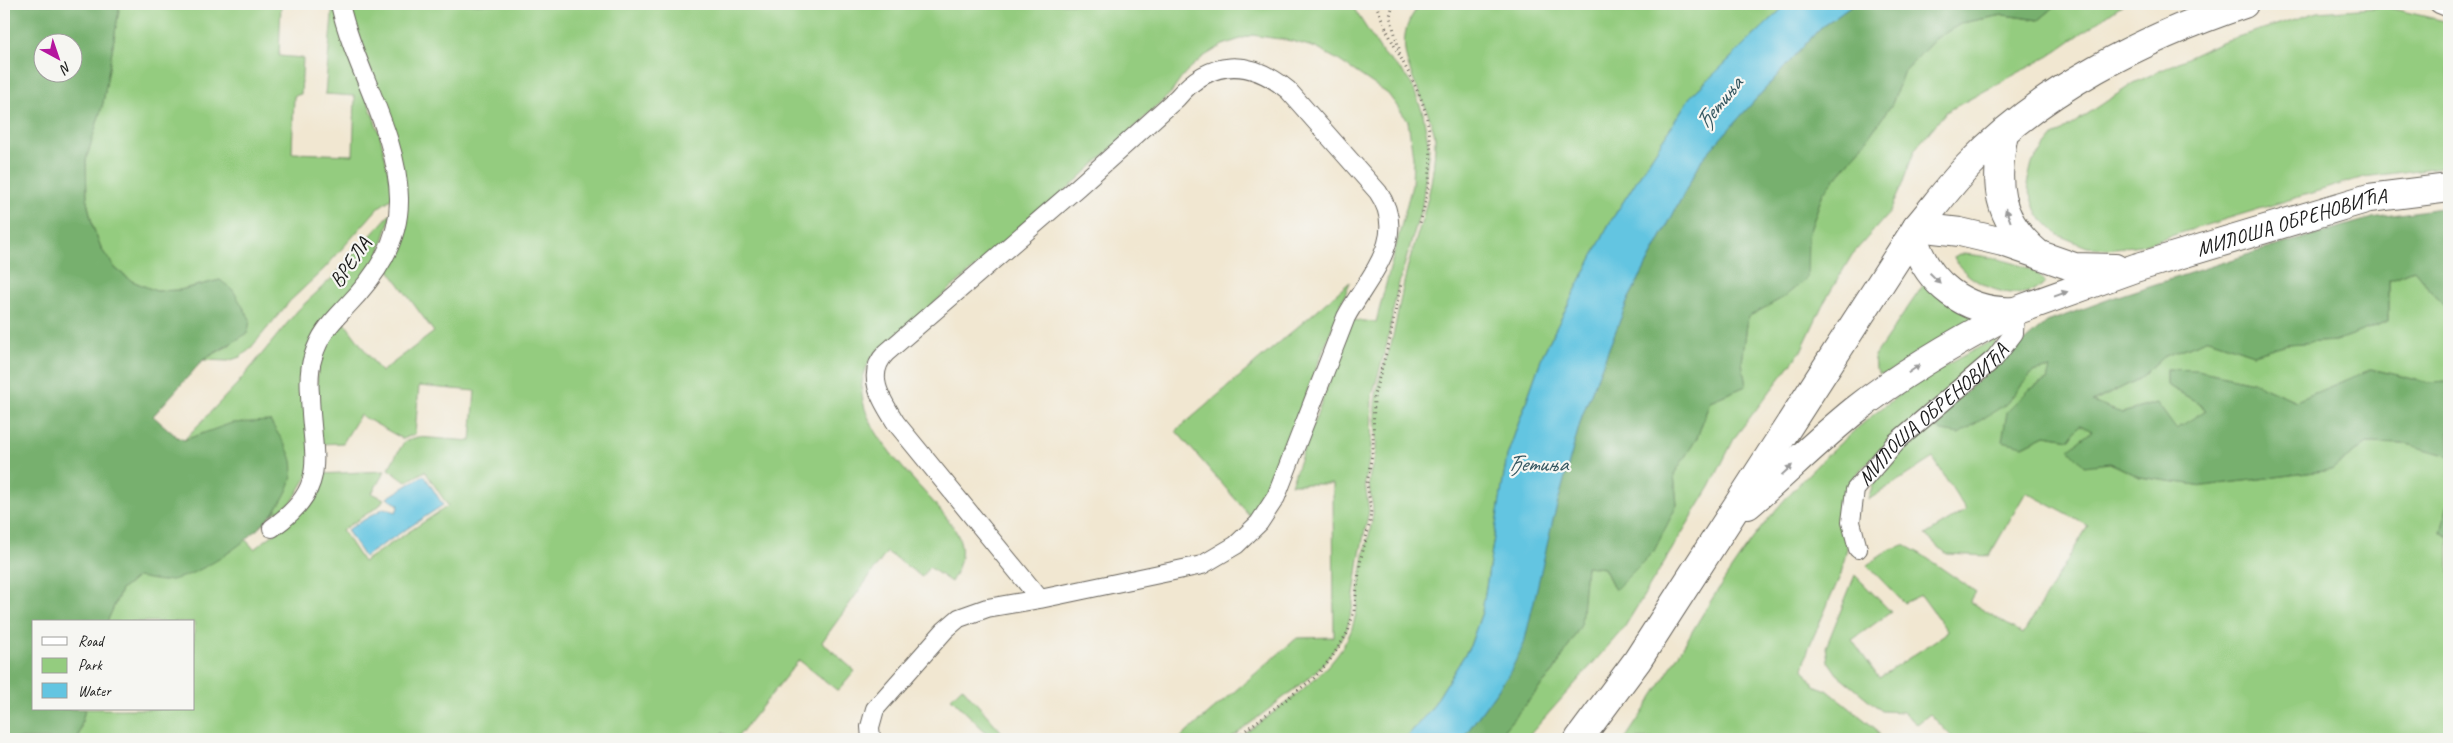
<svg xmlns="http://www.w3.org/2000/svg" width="2453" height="743" font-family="Caveat,sans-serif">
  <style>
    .green { fill: #94cc7f; stroke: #58744e }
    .forest { fill: #77b06e; stroke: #4a6645; fill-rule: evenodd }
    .water { fill: #63c5e1; stroke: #40707e }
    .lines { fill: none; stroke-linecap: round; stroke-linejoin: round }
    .lane-casing { stroke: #67635b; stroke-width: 20 }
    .secondary-casing { stroke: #67635b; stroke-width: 30 }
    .primary-casing { stroke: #67635b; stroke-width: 30 }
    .path { stroke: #67635b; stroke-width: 3; stroke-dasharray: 1 4; stroke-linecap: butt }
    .lane { stroke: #fff; stroke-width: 18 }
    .secondary { stroke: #fff; stroke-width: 28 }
    .primary { stroke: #fff; stroke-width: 28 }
    .oneway { fill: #999 }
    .labels { text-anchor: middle; stroke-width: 4.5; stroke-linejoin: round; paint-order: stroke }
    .street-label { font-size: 21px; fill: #1c1c1c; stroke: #f6f6f2 }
    .water-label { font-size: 22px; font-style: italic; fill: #355761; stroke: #f6f6f2 }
  </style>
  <rect width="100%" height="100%" fill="#f6f6f2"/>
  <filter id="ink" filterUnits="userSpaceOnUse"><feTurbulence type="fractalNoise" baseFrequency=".02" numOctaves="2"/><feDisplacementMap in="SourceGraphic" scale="10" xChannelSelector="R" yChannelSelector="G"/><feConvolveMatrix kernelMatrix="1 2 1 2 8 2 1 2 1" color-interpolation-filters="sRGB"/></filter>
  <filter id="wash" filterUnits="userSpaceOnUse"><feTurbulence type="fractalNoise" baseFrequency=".0096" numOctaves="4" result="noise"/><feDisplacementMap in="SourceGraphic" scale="20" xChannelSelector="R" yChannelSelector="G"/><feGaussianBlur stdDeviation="1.12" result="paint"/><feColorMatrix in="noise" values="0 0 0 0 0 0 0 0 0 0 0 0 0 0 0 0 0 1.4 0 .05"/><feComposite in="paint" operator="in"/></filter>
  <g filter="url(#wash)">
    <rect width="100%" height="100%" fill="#f1e7d1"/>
    <g class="green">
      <path d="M120 4H281L279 56 303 58 301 94 294 96 292 153 353 155 355 96 325 94 333 4 380 135 394 197 379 207 324 269 290 301 249 350 240 357 228 361 203 360 230 345 220 280 180 290 156 291 132 281 116 269 102 250 93 227 87 201 86 160 103 103Z"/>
      <path d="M348 4H1351L1383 54 1402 71 1412 85 1423 113 1429 148 1422 206 1397 290 1387 344 1372 396 1371 448 1365 483 1369 511 1359 559 1352 610 1346 632 1328 658 1310 677 1230 739H1179L1297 638 1334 637 1333 484H1291L1352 320 1376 322 1412 185 1413 157 1408 121 1388 94 1338 60 1316 48 1292 41 1252 35 1223 45 1203 57 1185 73 1171 93 1074 183 873 355C866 367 860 380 862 395 866 433 910 475 935 504 944 515 954 525 959 538 965 554 959 568 951 582L929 567 922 577 887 552 822 642 855 671 838 691 799 660 736 739 722 733 721 739H78L85 709H194V622H107L121 590 138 576 164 581 220 558 245 539 254 549 291 521 320 474 385 471 372 493 384 499 379 506 342 530 363 562 448 506 425 471 406 482 388 469 404 442 417 437 471 441 475 391 419 386 415 434 403 439 360 415 343 443 320 444 316 413 318 359 341 318 381 372 434 332 386 266 403 221 376 90Z"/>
      <path d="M1421 4H1787L1690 97 1609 224 1543 354 1507 456 1482 612 1470 646 1431 709 1405 739H1238C1273 712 1334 673 1351 631 1360 607 1359 580 1364 555 1367 541 1372 526 1373 512 1373 502 1369 493 1369 483 1369 472 1375 460 1376 448 1377 430 1373 412 1376 395 1378 378 1386 361 1391 344 1397 320 1401 294 1407 269 1420 224 1435 188 1435 139 1435 133 1432 126 1430 120 1417 79 1385 43 1421 4Z"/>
      <path d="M2058 4H2123L2049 56 1946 112 1915 149 1901 187 1889 213 1852 255 1822 306 1801 351 1735 437 1710 487 1624 628 1526 739H1496L1554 671 1580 625 1586 566 1604 568 1615 590 1677 505 1674 474 1697 438 1710 401 1746 386 1742 362 1748 317 1784 297 1806 278 1808 236 1823 193 1861 148 1892 104 1903 73 1935 39 1962 23 2003 15 2039 20Z"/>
      <path d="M2385 7 2449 22V166L2364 177 2141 245 2107 249 2087 247 2058 235 2038 215 2027 184 2032 163 2053 137 2134 83 2221 42 2318 12Z"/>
      <path d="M392 212 377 260 315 337 309 473 292 502 272 515C302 474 294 461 270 421L184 440 239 382 298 310 332 278Z"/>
      <path d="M1959 254C1978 254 2036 263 2045 282 2024 308 1965 285 1954 257Z"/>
      <path d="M2414 270 2443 305 2449 304V382L2429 383 2372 369 2296 401 2253 382 2207 372 2167 369V385L2195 401 2206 410 2176 430 2156 403 2122 413 2091 403 2139 379 2163 357 2209 339 2253 354 2287 344 2335 341 2389 321V280Z"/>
      <path d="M1350 282 1267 494 1257 510 1250 516 1176 431Z"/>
      <path d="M1924 284 1976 320 1889 372 1880 374 1875 368 1874 357Z"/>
      <path d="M1999 337 1989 353 1876 453 1852 479 1842 503 1847 548 1841 574 1809 647 1803 669 1814 685 1827 690 1876 729 1882 739H1625C1668 677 1702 609 1746 548 1787 491 1839 440 1895 398 1927 374 1963 356 1999 337Z"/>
      <path d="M2051 368 2047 380 2029 390 2023 446 2045 435 2070 439 2079 425 2092 430 2110 463 2140 477 2204 486 2331 470 2367 443 2407 444 2449 456V502L2441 533 2449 538V739H1954L1930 714 1917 724 1903 712 1882 711 1837 674 1828 661 1826 647 1855 575 1891 612 1852 640 1879 678 1948 632 1921 595 1904 603 1867 565 1891 549 1904 545 1921 554 1976 592 1970 602 2023 634 2088 526 2026 492 1989 556 1947 554 1925 535 1966 510 1933 458 1868 500 1874 479 1934 422 1941 431 2006 404 2033 372Z"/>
      <path d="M962 687 1008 739H993L951 698Z"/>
    </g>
    <g class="forest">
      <path d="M4 4H120L103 103 86 160 87 201 93 227 102 250 116 269 132 281 156 291 180 290 220 280 233 290 250 319 248 333 203 360 153 416 177 437 184 440 232 423 270 421C277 433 289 448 292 461 302 509 207 578 164 581 156 581 146 578 137 577L121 590 107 622H34V709H85L78 739H4ZM42 42H72V72H42Z"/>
      <path d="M1853 4H2058L2039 20 2003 15 1962 23 1935 39 1903 73 1892 104 1861 148 1823 193 1808 236 1807 278 1784 297 1748 317 1742 362 1746 386 1710 401 1697 438 1674 474 1677 505 1654 551 1615 590 1604 568 1586 566 1581 625 1554 671 1496 739H1462L1509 674 1582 416 1628 300 1702 159 1820 28Z"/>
      <path d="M2441 208H2449V304L2443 305 2414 270 2389 280V321L2335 341 2287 344 2253 354 2209 339 2163 357 2139 379 2092 402 2122 413 2157 403 2176 429 2206 410 2195 401 2167 385V369L2197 370 2253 382 2296 401 2372 369 2429 383 2449 382V456L2407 444 2367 443 2331 470 2204 486 2140 477 2110 463 2084 466 2069 449 2092 431 2080 425 2070 439 2045 435 2023 446 2002 441 2007 412 2029 390 2047 380 2050 368 2033 372 2006 404 1959 434 1941 431 1934 422 1949 406 2047 322 2118 296 2259 251 2372 218Z"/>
      <path d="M2448 502H2449V538L2441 533Z"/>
    </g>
    <g class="water">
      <path d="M1787 4H1853L1820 28 1702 159 1628 300 1582 416 1553 520 1524 644 1509 674 1462 739H1405L1431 709 1470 646 1482 612 1507 456 1543 354 1609 224 1690 97Z"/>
      <path d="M424 475 443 505 364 557 347 530 384 508 396 512 399 505 387 498Z"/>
    </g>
  </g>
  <g filter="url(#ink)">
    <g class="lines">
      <g class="lane-casing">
        <g id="lane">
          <path d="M2439 4 2449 8"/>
          <path d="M272 528C332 486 311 456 310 394 309 382 309 369 313 357 320 334 330 324 346 307 375 277 400 242 399 198 398 133 354 68 340 4"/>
          <path id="s1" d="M1858 549 1851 522 1855 490 1896 442 1995 358 2014 333 2015 311"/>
          <path d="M871 739 870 727 875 709 945 630 959 618 987 608 1040 599 1202 565 1236 545 1259 523 1276 497 1346 317C1367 278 1410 238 1378 192L1288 90C1249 58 1210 59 1177 98L1078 187 886 353C864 375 882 401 896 423L1040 599"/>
        </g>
      </g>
      <g class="secondary-casing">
        <g id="secondary">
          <path d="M1917 227 1960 232 2003 242 2074 267 2115 268"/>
          <path id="s2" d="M1913 235C1925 283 1966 314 2015 311L2135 268 2369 198 2449 188"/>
        </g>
      </g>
      <g class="primary-casing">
        <g id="primary">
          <path d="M2004 133C1994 183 1996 218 2037 253"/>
          <path d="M1748 505C1784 474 1817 441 1854 411 1903 372 1959 340 2015 311"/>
          <path d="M1579 739 1637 661 1917 227C1934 207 1950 185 1968 166 2040 90 2146 37 2244 4"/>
        </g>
      </g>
      <g class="path">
        <path d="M1376 4C1387 35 1405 64 1419 94 1437 136 1432 183 1419 226"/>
        <path d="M1393 4 1390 16 1401 56"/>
        <path d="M1234 739 1313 679 1330 660 1348 632 1354 611 1361 558 1370 522 1371 510 1367 483 1373 448 1374 395 1389 343 1401 284"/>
      </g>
      <use href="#lane" class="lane"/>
      <use href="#secondary" class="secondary"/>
      <use href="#primary" class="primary"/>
    </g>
    <defs><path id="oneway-solid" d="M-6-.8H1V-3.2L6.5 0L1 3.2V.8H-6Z" transform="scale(1.25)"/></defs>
    <g class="oneway">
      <use href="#oneway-solid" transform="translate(2008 215) rotate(-111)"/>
      <use href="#oneway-solid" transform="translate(1935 278) rotate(44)"/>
      <use href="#oneway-solid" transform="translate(2061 294) rotate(-20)"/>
      <use href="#oneway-solid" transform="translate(1914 369) rotate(-35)"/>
      <use href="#oneway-solid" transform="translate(1787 470) rotate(-43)"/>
    </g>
  </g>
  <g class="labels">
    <g class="street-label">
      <text dy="7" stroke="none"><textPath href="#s2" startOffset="429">МИЛОША ОБРЕНОВИЋА</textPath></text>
      <text transform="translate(350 262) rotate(-55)" y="7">ВРЕЛА</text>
      <text dy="7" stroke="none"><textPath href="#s1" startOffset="169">МИЛОША ОБРЕНОВИЋА</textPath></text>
    </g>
    <g class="water-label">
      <text transform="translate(1718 103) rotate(-51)" y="8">Ђетиња</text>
      <text x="1537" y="471">Ђетиња</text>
    </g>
  </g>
  <rect width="2453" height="743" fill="none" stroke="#f6f6f2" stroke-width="20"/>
  <rect x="32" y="620" width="162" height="90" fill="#f6f6f2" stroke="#9f9f9c"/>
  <rect x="42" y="637" width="25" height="8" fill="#ffffff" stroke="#9f9f9c"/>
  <text x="78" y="646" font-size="15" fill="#1c1c1c">Road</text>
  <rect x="42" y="658" width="25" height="15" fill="#94cc7f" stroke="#9f9f9c"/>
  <text x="78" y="670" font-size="15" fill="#1c1c1c">Park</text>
  <rect x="42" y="683" width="25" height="15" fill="#63c5e1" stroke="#9f9f9c"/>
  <text x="78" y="696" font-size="15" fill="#1c1c1c">Water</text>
  <g transform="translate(58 58) rotate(140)"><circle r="24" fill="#f6f6f2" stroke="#9f9f9c"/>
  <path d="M0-4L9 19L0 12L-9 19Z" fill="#b5179e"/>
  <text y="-8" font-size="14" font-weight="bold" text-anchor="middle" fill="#1c1c1c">N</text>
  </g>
</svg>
